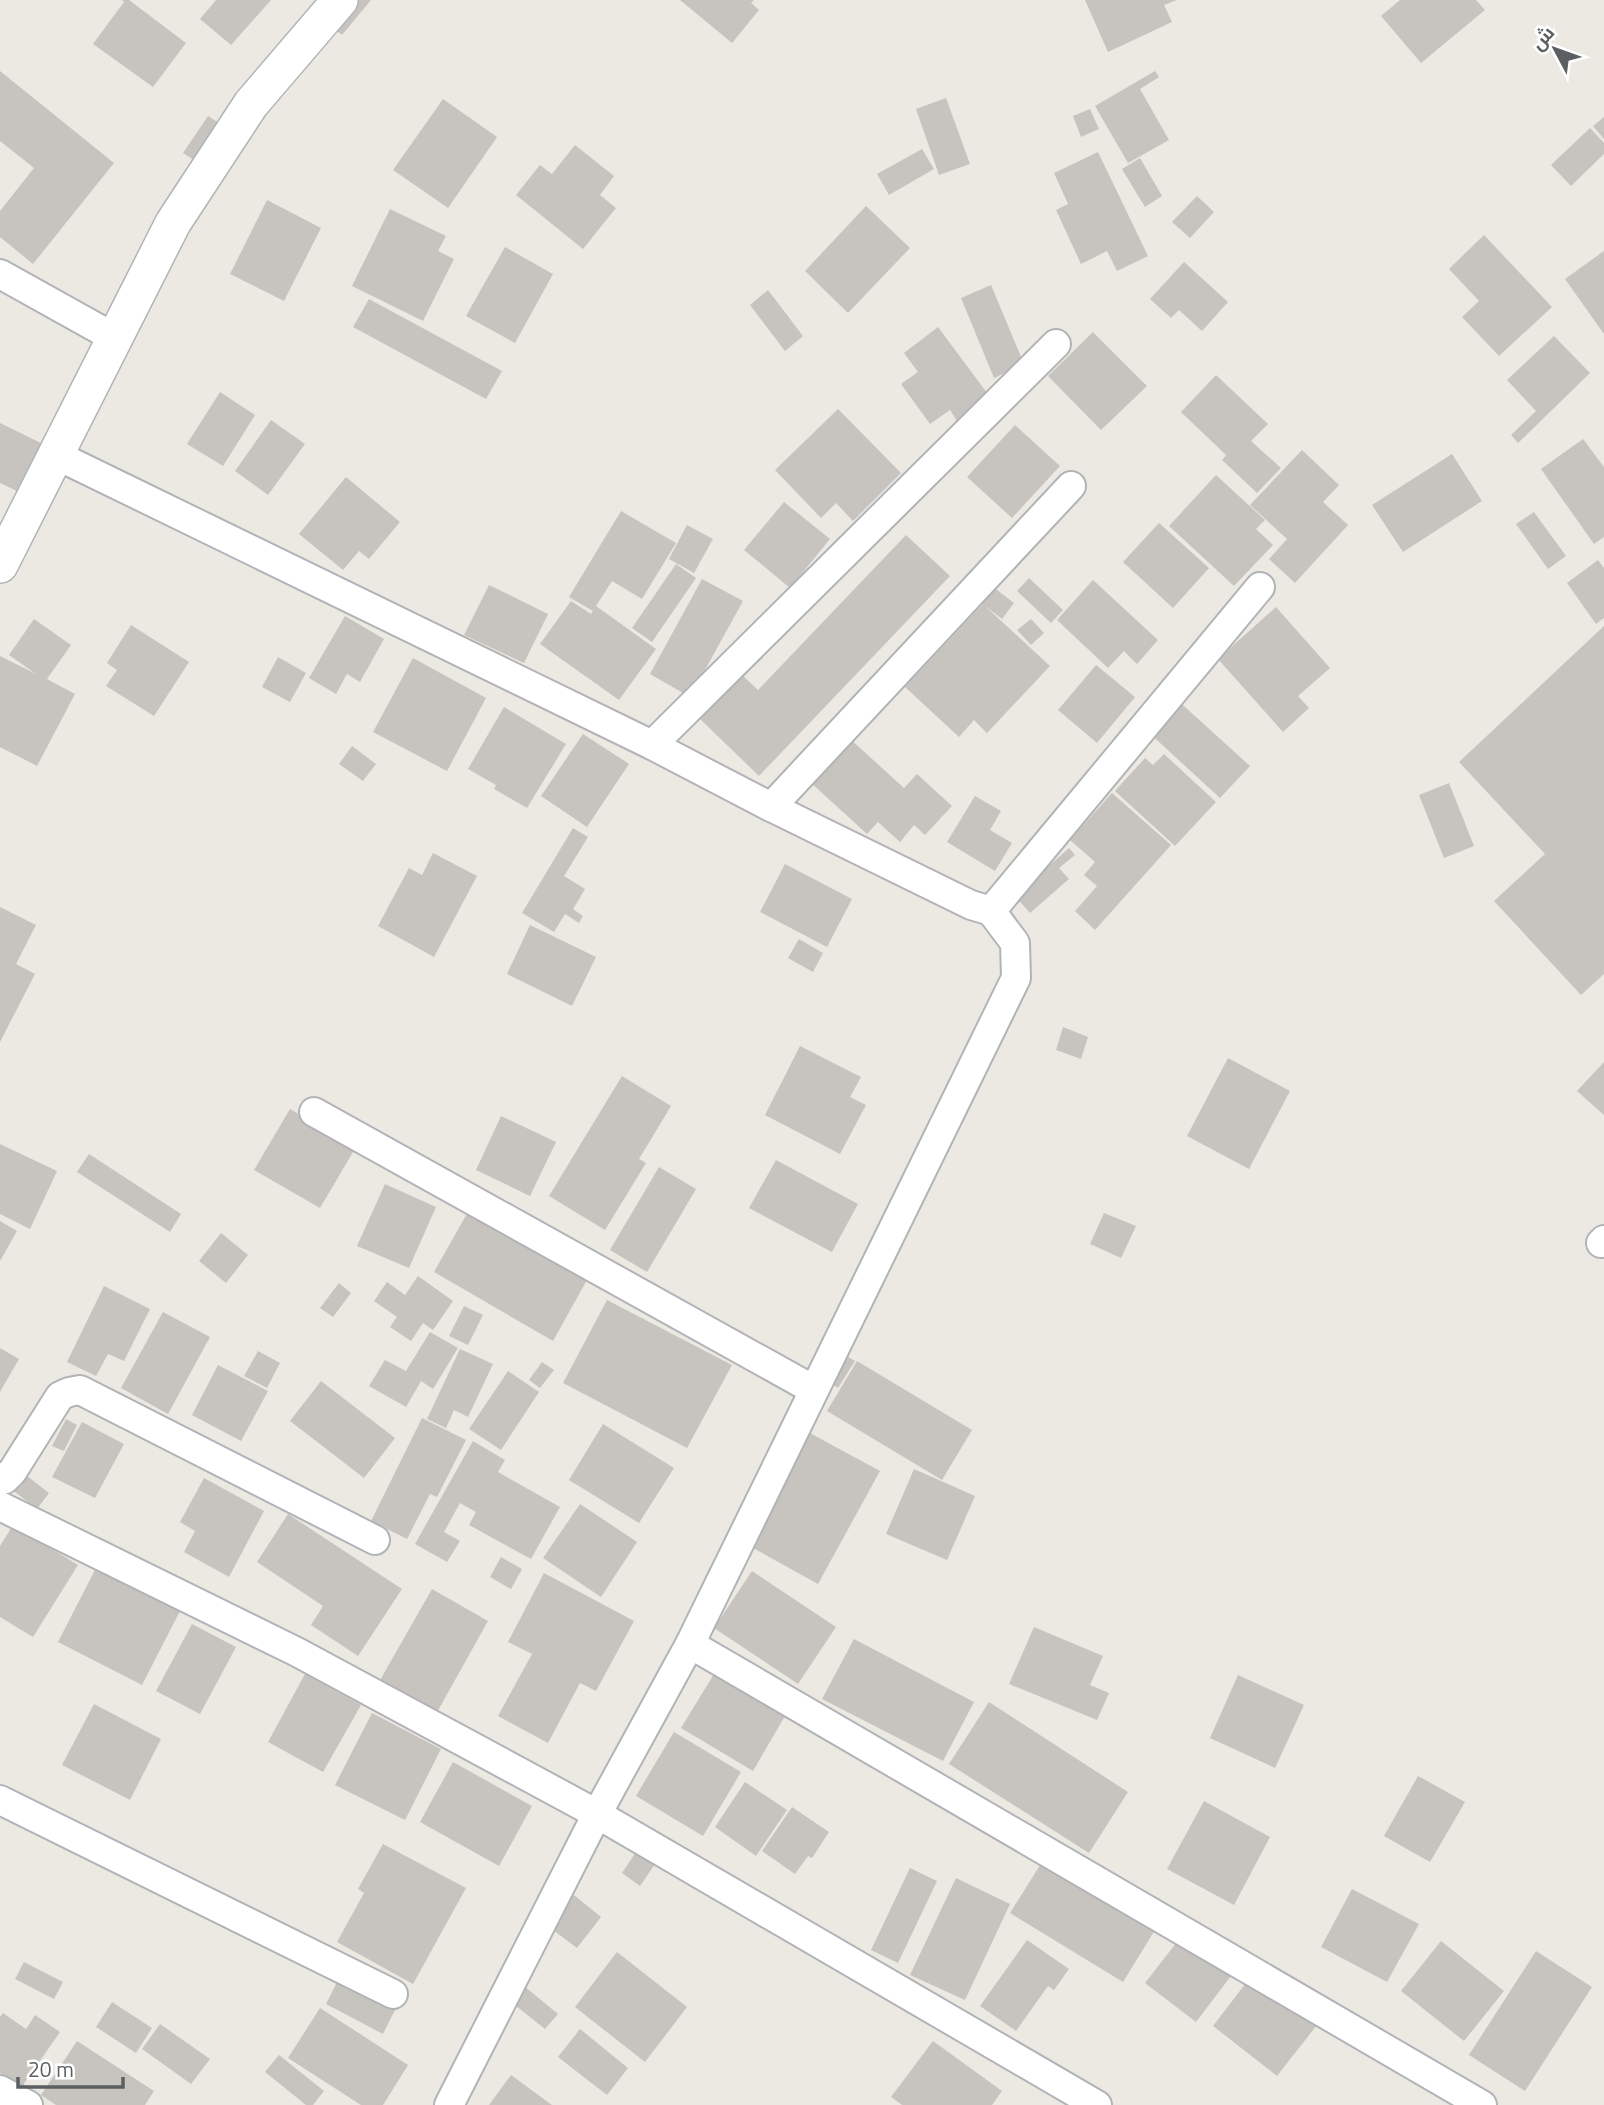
<svg xmlns="http://www.w3.org/2000/svg" width="1604" height="2105" font-family="'Titillium Web',Cairo,sans-serif">
  <style>
    .building { fill: #c7c4c0 }
    .lines { fill: none; stroke-linecap: round; stroke-linejoin: round }
    .minor-casing { stroke: #b0b4b7; stroke-width: 32 }
    .tertiary-casing { stroke: #b0b4b7; stroke-width: 38 }
    .minor { stroke: #fff; stroke-width: 28 }
    .tertiary { stroke: #fff; stroke-width: 35 }
  </style>
  <rect width="100%" height="100%" fill="#ece9e3"/>
  <g class="building">
    <path d="M122 0H129L186 43 153 87 93 44 124 2Z"/>
    <path d="M216 0H271L231 45 200 19Z"/>
    <path d="M339 0H371L342 35 323 20Z"/>
    <path d="M680 0H754L751 3 759 10 732 43Z"/>
    <path d="M1085 0H1177L1164 5 1172 22 1108 52Z"/>
    <path d="M1400 0H1476L1485 10 1421 63 1381 16Z"/>
    <path d="M0 71 114 163 33 264 0 237V211L34 168 0 141Z"/>
    <path d="M1155 71 1159 77 1140 89 1169 140 1128 163 1095 106Z"/>
    <path d="M946 98 970 164 939 175 916 109Z"/>
    <path d="M443 99 497 137 448 208 393 170Z"/>
    <path d="M1090 109 1099 129 1081 137 1073 116Z"/>
    <path d="M208 116 225 127 200 164 183 153Z"/>
    <path d="M1604 117V139L1593 126Z"/>
    <path d="M1590 128 1604 143V154L1571 186 1551 165Z"/>
    <path d="M575 145 614 176 600 195 616 208 583 249 516 195 540 165 552 174Z"/>
    <path d="M922 149 934 169 889 195 877 174Z"/>
    <path d="M1098 152 1148 256 1117 271 1107 251 1081 264 1056 210 1068 204 1054 173Z"/>
    <path d="M1140 158 1162 196 1145 207 1122 169Z"/>
    <path d="M1197 196 1214 212 1190 238 1172 222Z"/>
    <path d="M267 200 321 228 284 301 230 274Z"/>
    <path d="M866 206 910 248 848 313 805 271Z"/>
    <path d="M390 209 446 236 438 251 454 259 423 321 352 286Z"/>
    <path d="M1484 235 1552 307 1499 356 1462 317 1479 301 1449 269Z"/>
    <path d="M505 247 553 274 515 343 466 316Z"/>
    <path d="M1604 251V334L1565 279Z"/>
    <path d="M1184 262 1228 302 1202 331 1179 310 1171 318 1150 299Z"/>
    <path d="M991 285 1024 364 994 378 961 298Z"/>
    <path d="M768 290 803 336 785 351 750 305Z"/>
    <path d="M369 299 502 371 486 399 353 327Z"/>
    <path d="M938 327 990 397 957 421 950 410 930 424 901 384 918 372 904 353Z"/>
    <path d="M1093 332 1147 386 1101 430 1048 376Z"/>
    <path d="M1554 336 1590 373 1518 443 1511 435 1536 411 1507 380Z"/>
    <path d="M1216 375 1268 424 1251 441 1281 468 1257 493 1222 460 1226 455 1181 412Z"/>
    <path d="M220 392 255 415 223 466 187 444Z"/>
    <path d="M838 409 901 473 853 521 836 503 821 518 775 470Z"/>
    <path d="M271 420 305 444 268 495 235 471Z"/>
    <path d="M0 423 47 446 23 494 0 483Z"/>
    <path d="M1015 425 1060 466 1012 518 967 477Z"/>
    <path d="M1583 439 1604 467V537L1594 544 1541 469Z"/>
    <path d="M1302 450 1339 485 1323 502 1348 525 1295 583 1269 559 1287 539 1250 505Z"/>
    <path d="M1452 454 1482 501 1403 552 1372 505Z"/>
    <path d="M1216 475 1265 520 1256 529 1273 545 1234 586 1169 526Z"/>
    <path d="M346 477 400 522 369 559 359 551 343 570 299 534Z"/>
    <path d="M784 502 830 539 790 588 744 550Z"/>
    <path d="M621 511 676 543 642 599 612 581 596 606 656 649 619 700 540 644 571 601 591 614 593 611 569 597Z"/>
    <path d="M1534 512 1566 556 1548 569 1516 524Z"/>
    <path d="M1159 523 1209 568 1173 608 1123 562Z"/>
    <path d="M687 525 713 539 694 573 669 559Z"/>
    <path d="M906 535 950 576 759 776 698 717 740 673 758 690Z"/>
    <path d="M1598 560 1604 568V618L1596 624 1567 583Z"/>
    <path d="M676 564 696 578 652 642 632 628Z"/>
    <path d="M1029 578 1063 610 1051 623 1017 591Z"/>
    <path d="M702 579 743 601 690 697 650 674Z"/>
    <path d="M1093 580 1158 640 1137 664 1124 651 1108 668 1057 620Z"/>
    <path d="M988 583 1014 603 1002 619 985 606 1050 666 987 733 974 720 959 737 905 687 983 604 976 599Z"/>
    <path d="M489 585 548 614 524 663 464 635Z"/>
    <path d="M1276 607 1330 668 1298 696 1309 708 1283 732 1218 659Z"/>
    <path d="M345 616 384 639 360 682 347 674 336 694 309 678Z"/>
    <path d="M34 619 71 645 47 679 75 694 37 766 0 747V656L36 674 9 655Z"/>
    <path d="M1031 619 1044 633 1031 645 1017 630Z"/>
    <path d="M131 625 189 662 154 716 106 686 117 670 107 663Z"/>
    <path d="M1604 626V974L1581 995 1494 901 1545 854 1459 762Z"/>
    <path d="M278 657 306 673 290 702 262 687Z"/>
    <path d="M413 658 486 698 447 771 373 732Z"/>
    <path d="M1096 665 1135 697 1097 743 1058 710Z"/>
    <path d="M1175 698 1250 766 1220 798 1146 730Z"/>
    <path d="M504 707 566 744 527 808 494 789 496 785 468 769Z"/>
    <path d="M583 734 629 764 587 827 541 796Z"/>
    <path d="M848 737 904 788 917 774 952 806 925 835 914 825 900 842 878 822 867 834 809 781Z"/>
    <path d="M352 746 376 764 363 781 339 764Z"/>
    <path d="M1164 754 1216 802 1175 846 1115 791 1145 758 1153 765Z"/>
    <path d="M1449 783 1474 846 1444 858 1419 795Z"/>
    <path d="M1112 793 1171 845 1095 930 1075 911 1097 886 1084 875 1095 862 1070 840Z"/>
    <path d="M975 796 1001 811 990 830 1012 843 995 871 947 842Z"/>
    <path d="M573 828 588 837 564 876 585 889 573 909 583 916 579 923 565 914 554 932 522 913Z"/>
    <path d="M1069 848 1075 855 1059 868 1069 879 1030 913 1015 896Z"/>
    <path d="M433 853 477 876 434 957 378 926 409 868 422 875Z"/>
    <path d="M785 864 852 899 827 947 760 912Z"/>
    <path d="M0 907 36 925 16 964 35 974 0 1042Z"/>
    <path d="M530 925 596 957 572 1006 507 974Z"/>
    <path d="M799 939 823 953 813 972 788 958Z"/>
    <path d="M1063 1027 1088 1037 1081 1059 1056 1050Z"/>
    <path d="M800 1046 861 1077 850 1097 866 1105 840 1154 765 1115Z"/>
    <path d="M1228 1058 1290 1091 1249 1169 1187 1136Z"/>
    <path d="M1604 1062V1115L1577 1091Z"/>
    <path d="M622 1076 671 1106 639 1159 646 1163 605 1230 549 1196Z"/>
    <path d="M290 1109 356 1147 320 1208 254 1170Z"/>
    <path d="M501 1116 556 1142 530 1196 476 1170Z"/>
    <path d="M0 1144 57 1171 30 1229 0 1214Z"/>
    <path d="M89 1154 181 1214 170 1232 77 1172Z"/>
    <path d="M776 1160 858 1204 832 1252 749 1208Z"/>
    <path d="M659 1167 696 1189 647 1272 610 1250Z"/>
    <path d="M385 1184 436 1207 409 1268 357 1246Z"/>
    <path d="M469 1210 587 1280 553 1341 434 1272Z"/>
    <path d="M1104 1213 1136 1226 1121 1258 1090 1244Z"/>
    <path d="M0 1221 17 1231 0 1261Z"/>
    <path d="M221 1233 248 1255 226 1283 199 1261Z"/>
    <path d="M418 1276 453 1301 433 1330 423 1323 411 1341 390 1327 397 1317 374 1301 387 1282 405 1295Z"/>
    <path d="M339 1283 351 1293 333 1317 320 1308Z"/>
    <path d="M104 1286 150 1309 124 1361 108 1354 96 1376 67 1362Z"/>
    <path d="M607 1300 732 1365 687 1448 563 1383Z"/>
    <path d="M464 1306 483 1315 468 1345 449 1336Z"/>
    <path d="M163 1312 210 1337 168 1414 121 1388Z"/>
    <path d="M430 1332 458 1348 433 1389 421 1381 406 1407 369 1386 385 1360 406 1371Z"/>
    <path d="M0 1348 19 1359 0 1392Z"/>
    <path d="M460 1349 493 1364 468 1417 454 1410 446 1428 427 1419Z"/>
    <path d="M258 1351 280 1363 267 1388 244 1376Z"/>
    <path d="M840 1352 855 1361 838 1388 824 1379Z"/>
    <path d="M857 1361 972 1430 942 1480 827 1411Z"/>
    <path d="M542 1362 554 1370 540 1388 529 1380Z"/>
    <path d="M218 1365 268 1391 241 1441 192 1415Z"/>
    <path d="M508 1371 539 1392 501 1450 469 1429Z"/>
    <path d="M321 1381 395 1438 364 1478 290 1421Z"/>
    <path d="M422 1418 466 1440 437 1497 430 1494 407 1539 371 1521Z"/>
    <path d="M66 1419 77 1425 64 1451 52 1446Z"/>
    <path d="M82 1422 124 1444 95 1498 52 1477Z"/>
    <path d="M603 1424 674 1468 639 1523 569 1480Z"/>
    <path d="M808 1432 880 1471 818 1584 746 1544Z"/>
    <path d="M473 1441 505 1460 498 1472 560 1507 531 1559 469 1525 485 1495 476 1512 460 1503 444 1532 460 1541 447 1562 415 1544Z"/>
    <path d="M18 1469 49 1493 37 1509 6 1485Z"/>
    <path d="M914 1469 975 1496 947 1560 886 1534Z"/>
    <path d="M204 1478 264 1511 229 1577 184 1552 195 1531 180 1522Z"/>
    <path d="M580 1504 637 1542 601 1597 543 1558Z"/>
    <path d="M288 1514 402 1589 358 1656 311 1625 323 1606 257 1562Z"/>
    <path d="M13 1525 78 1565 33 1637 0 1617V1546Z"/>
    <path d="M501 1557 522 1569 511 1589 490 1577Z"/>
    <path d="M96 1568 180 1611 142 1685 58 1642Z"/>
    <path d="M752 1571 836 1627 798 1684 714 1628Z"/>
    <path d="M544 1573 634 1621 596 1691 580 1683 548 1743 498 1716 532 1654 508 1642Z"/>
    <path d="M432 1589 488 1621 436 1714 379 1682Z"/>
    <path d="M192 1624 236 1647 200 1714 156 1691Z"/>
    <path d="M1034 1627 1103 1656 1090 1685 1109 1693 1097 1720 1009 1684Z"/>
    <path d="M854 1639 974 1702 943 1761 822 1699Z"/>
    <path d="M305 1674 361 1705 323 1772 268 1742Z"/>
    <path d="M714 1674 785 1716 753 1771 681 1728Z"/>
    <path d="M1238 1675 1304 1705 1275 1768 1210 1738Z"/>
    <path d="M989 1702 1128 1792 1089 1853 949 1764Z"/>
    <path d="M94 1704 161 1739 130 1800 62 1765Z"/>
    <path d="M372 1713 441 1749 405 1820 335 1785Z"/>
    <path d="M674 1732 741 1772 703 1836 636 1796Z"/>
    <path d="M453 1762 532 1806 499 1866 420 1822Z"/>
    <path d="M1418 1776 1465 1802 1430 1862 1384 1836Z"/>
    <path d="M745 1782 787 1810 756 1856 715 1827Z"/>
    <path d="M1204 1801 1270 1837 1234 1905 1167 1869Z"/>
    <path d="M792 1807 829 1832 812 1858 808 1856 795 1874 762 1851Z"/>
    <path d="M383 1844 466 1888 413 1984 337 1942 364 1893 358 1889Z"/>
    <path d="M638 1849 657 1861 640 1886 622 1873Z"/>
    <path d="M1042 1862 1155 1930 1123 1982 1010 1913Z"/>
    <path d="M910 1868 937 1881 898 1963 871 1950Z"/>
    <path d="M956 1878 1010 1904 965 2000 910 1975Z"/>
    <path d="M1352 1889 1419 1924 1387 1982 1321 1947Z"/>
    <path d="M574 1895 601 1917 577 1948 549 1927Z"/>
    <path d="M1184 1933 1234 1972 1196 2022 1145 1983Z"/>
    <path d="M1027 1940 1069 1969 1054 1990 1048 1986 1016 2031 980 2006Z"/>
    <path d="M1441 1941 1504 1991 1464 2041 1401 1991Z"/>
    <path d="M1536 1951 1592 1987 1525 2091 1469 2055Z"/>
    <path d="M617 1952 687 2007 645 2062 575 2007Z"/>
    <path d="M24 1962 63 1982 54 1999 15 1979Z"/>
    <path d="M343 1970 400 2000 383 2034 326 2004Z"/>
    <path d="M1252 1975 1317 2025 1277 2076 1213 2026Z"/>
    <path d="M524 1986 558 2014 545 2029 511 2002Z"/>
    <path d="M112 2002 152 2028 136 2053 96 2027Z"/>
    <path d="M320 2008 408 2065 383 2105H361L288 2058Z"/>
    <path d="M3 2013 26 2029 35 2015 60 2032 21 2088 0 2073V2017Z"/>
    <path d="M160 2024 210 2059 191 2084 142 2049Z"/>
    <path d="M580 2029 628 2068 607 2095 558 2057Z"/>
    <path d="M77 2041 154 2091 145 2105H56L41 2095Z"/>
    <path d="M933 2041 1002 2091 992 2105H902L891 2097Z"/>
    <path d="M279 2055 324 2091 313 2105H306L265 2072Z"/>
    <path d="M511 2075 552 2105H489Z"/>
  </g>
  <g class="lines">
    <g class="minor-casing">
      <g id="minor">
        <path d="M0 274 115 338"/>
        <path d="M56 455 652 745 771 807 971 905 991 911 1015 943 1016 978 690 1644 597 1814 449 2105"/>
        <path d="M652 745 1056 344"/>
        <path d="M771 807 1071 486"/>
        <path d="M991 911 1260 587"/>
        <path d="M314 1112 814 1390"/>
        <path d="M1601 1243 1604 1240"/>
        <path d="M0 1477 5 1479 12 1472 60 1396 69 1392 80 1390 375 1540"/>
        <path d="M0 1506 297 1652 597 1814 1097 2105"/>
        <path d="M690 1644 1482 2105"/>
        <path d="M0 1800 393 1994"/>
        <path d="M0 2090 28 2105"/>
      </g>
    </g>
    <g class="tertiary-casing">
      <path id="tertiary" d="M0 565 173 223 251 104 340 0"/>
    </g>
    <use href="#minor" class="minor"/>
    <use href="#tertiary" class="tertiary"/>
  </g>
  <g transform="translate(1555 49) rotate(311)" stroke="#ffffff" stroke-width="5" paint-order="stroke">
  <path d="M0-5L12 26L0 18L-12 26Z" fill="#5b5f62"/>
  <text y="-10" font-size="19" font-weight="bold" text-anchor="middle" fill="#5b5f62">ش</text>
  </g>
  <path d="M18 2077v10h105v-10" fill="none" stroke="#5b5f62" stroke-width="3.5"/>
  <text x="28" y="2077" font-size="21" fill="#5b5f62" stroke="#ffffff" stroke-width="5" paint-order="stroke">20 m</text>
</svg>
